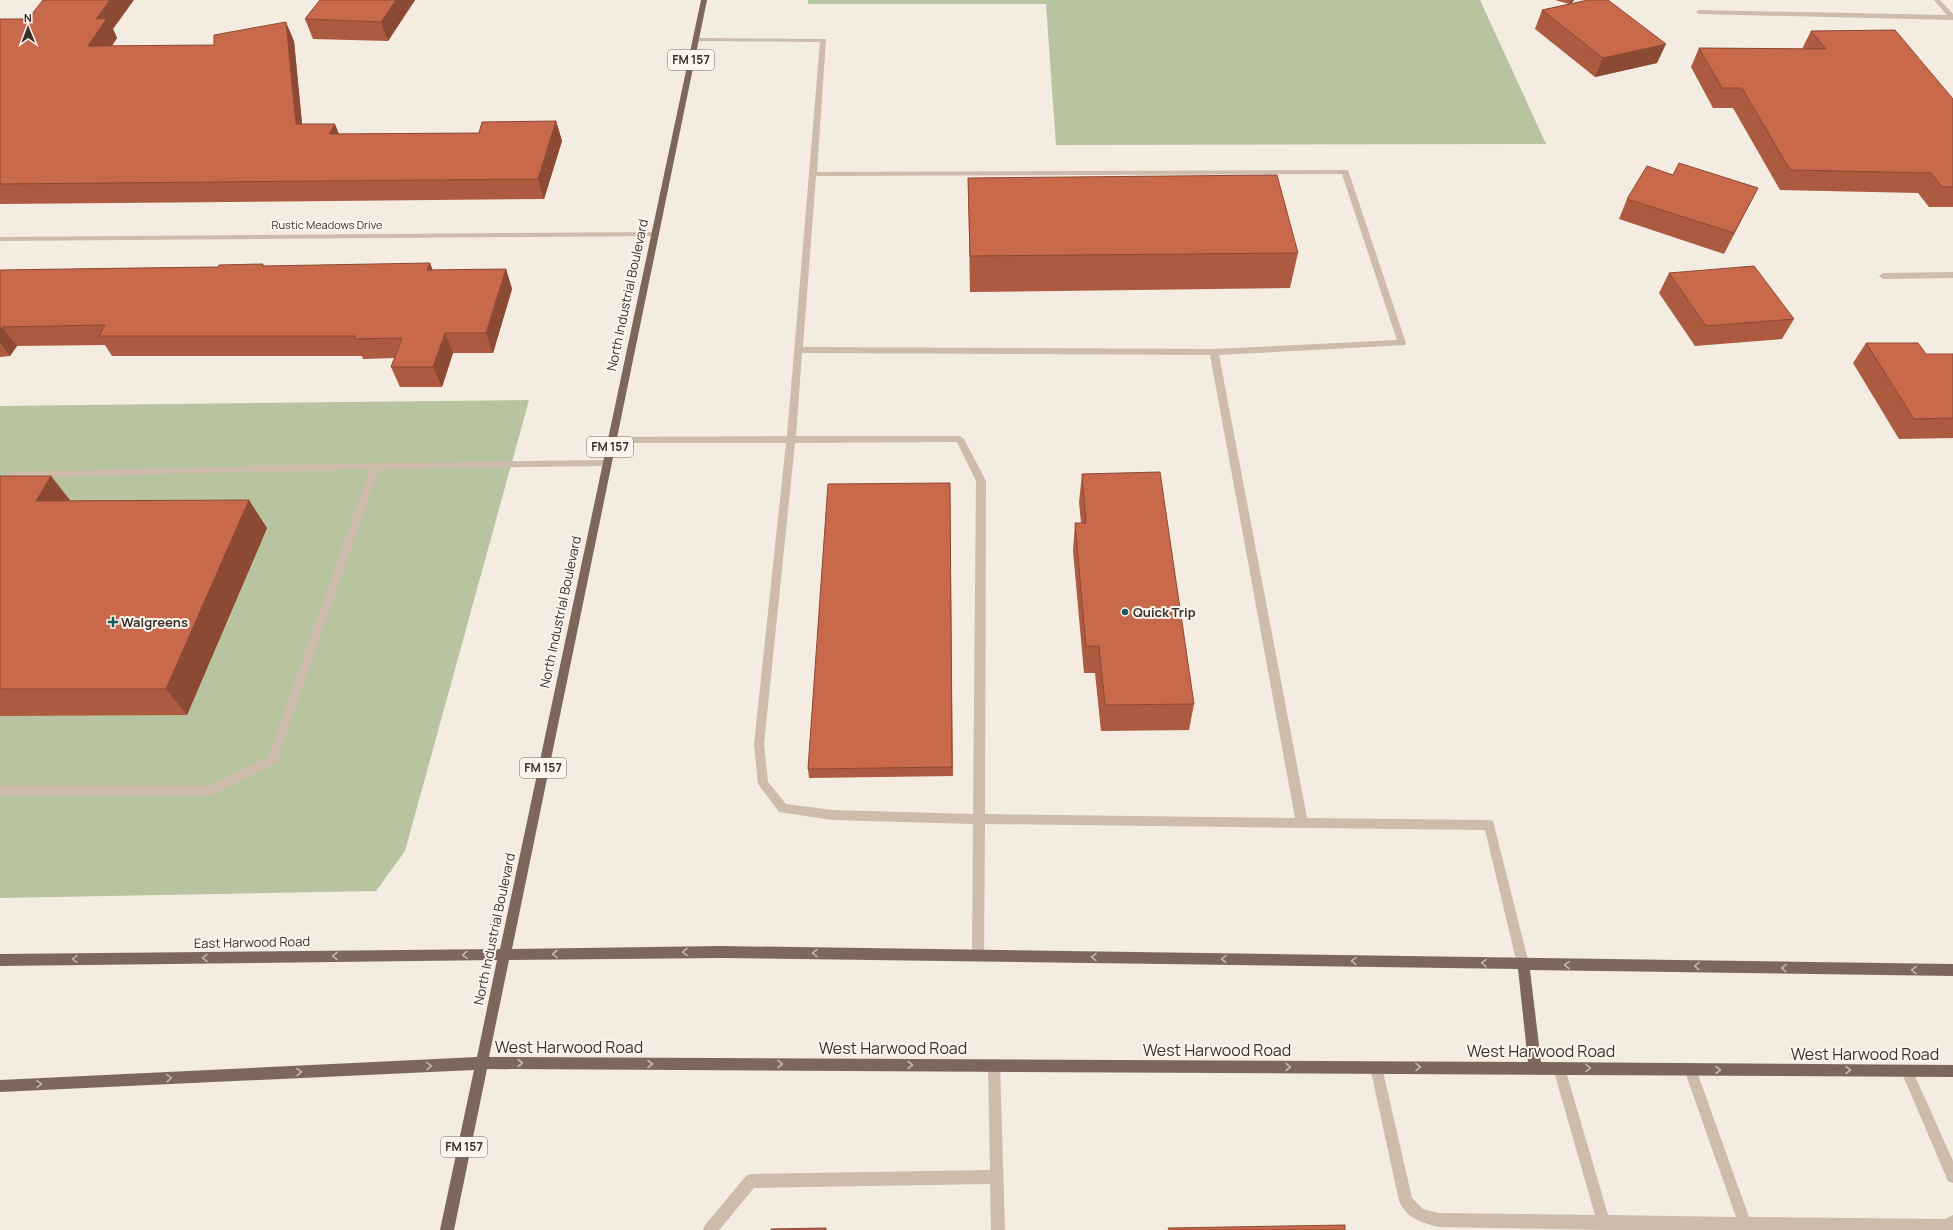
<svg xmlns="http://www.w3.org/2000/svg" width="1953" height="1230" font-family="Manrope,sans-serif">
  <style>
    .green { fill: #b8c4a0 }
    .lines { fill: none; stroke-linecap: round; stroke-linejoin: round }
    .minor { fill: #cdbbac; fill-rule: evenodd }
    .major { fill: #7d675c; fill-rule: evenodd }
    .wall { fill: #ac5a40 }
    .shaded-wall { fill: #8c4a34 }
    .building { fill: #c8694b; stroke: #8c4a34 }
    .oneway { stroke: #c2b5ac }
    .poi-dot { fill: #1f5a5e; stroke: #fbf5ee; stroke-width: 1.5 }
    .labels { text-anchor: middle; stroke-width: 4; stroke-linejoin: round; paint-order: stroke }
    .far-street-label { font-size: 11px; fill: #3b302b; stroke: #fbf5ee }
    .shield { fill: #fbf5ee; stroke: #756b66; stroke-width: 1 }
    .shield-label { font-size: 12px; font-weight: bold; fill: #3b302b }
    .street-label { font-size: 13px; fill: #3b302b; stroke: #fbf5ee }
    .poi-label { font-size: 13px; font-weight: bold; fill: #3b302b; stroke: #fbf5ee; text-anchor: start }
    .near-street-label { font-size: 16px; fill: #3b302b; stroke: #fbf5ee }
  </style>
  <rect width="100%" height="100%" fill="#f4ebe1"/>
  <g class="green">
    <path d="M808 0H1480L1546 144 1056 145 1046 4H808Z"/>
    <path d="M529 400 405 851 376 891 0 898V406Z"/>
  </g>
  <g class="lines">
    <g class="minor">
      <path d="M1934 0H1940L1953 14V20L1699 14 1696 12 1699 10 1947 15Z"/>
      <path d="M695 38 826 39 817 172 1348 170 1406 343 1405 345 1219 355 1307 818 1489 820 1493 821 1529 964 1527 968 1523 970 1519 968 1517 964 1485 830 985 824 984 956 982 960 978 962 974 960 972 956 973 824 832 820 779 812 758 784 754 744 786 443H612L608 440 612 437 787 436 820 42 693 41V39ZM1342 174 1397 340 1214 349 803 347 816 176ZM802 353 1210 355 1295 818 985 814 986 481 964 439 960 436H796ZM957 442 976 481 973 814 832 810 786 804 768 782 764 744 795 443Z"/>
      <path d="M655 232 659 234 658 236 0 241V237Z"/>
      <path d="M1953 272V278L1883 279 1879 276 1883 273Z"/>
      <path d="M607 460 612 463 607 466 379 469 276 763 209 796H0V786H208L268 757 370 469 13 478 0 484V477L12 472 376 463Z"/>
      <path d="M994 1059 998 1061 1000 1065 1005 1230H991L990 1184 754 1188 719 1230H703L705 1225 746 1176 751 1174 990 1170 988 1065 990 1061Z"/>
      <path d="M1376 1061 1380 1063 1382 1067 1412 1198 1423 1209 1438 1213 1595 1215 1553 1068 1555 1064 1559 1062 1563 1064 1565 1068 1608 1215 1736 1217 1684 1069 1686 1065 1690 1063 1694 1065 1696 1069 1749 1217 1945 1219 1953 1215V1230H1604L1438 1227C1421 1222 1406 1218 1399 1201L1370 1067 1372 1063Z"/>
      <path d="M1907 1065 1911 1067 1953 1161V1183L1948 1181 1901 1071 1903 1067Z"/>
    </g>
    <path class="major" d="M701 0H707L512 949 721 946 1953 964V976L1530 970 1541 1062 1953 1065V1077L487 1069 454 1230H440L474 1070 0 1092V1080L477 1057 497 960 0 966V954L500 949ZM721 958 1518 969 1528 1062 489 1057 509 960Z"/>
  </g>
  <g class="wall">
    <path d="M320 0H415L388 41 313 39 305 19Z"/>
    <path d="M1555 0H1574L1571 4 1657 63 1595 77 1535 29 1542 10 1569 4Z"/>
    <path d="M0 19 113 29 117 38 112 46 214 45 294 41 302 124 339 134 479 133 556 121 562 141 544 199 0 204Z"/>
    <path d="M1811 31 1953 99V207H1929L1918 193 1780 190 1733 108H1713L1691 67 1699 48 1802 49Z"/>
    <path d="M968 178 1298 253 1290 288 970 292Z"/>
    <path d="M1758 188 1724 254 1619 219 1627 199Z"/>
    <path d="M263 264 264 266 432 270 506 269 512 289 493 353H453L442 387H400L391 367 395 358 363 359 362 356H112L105 345 17 346 10 356 0 357V270L138 268 218 267Z"/>
    <path d="M1669 273 1794 319 1782 339 1695 346 1659 293Z"/>
    <path d="M1866 343 1926 354H1953V438L1899 439 1853 363Z"/>
    <path d="M1082 474 1194 704 1189 730 1101 731 1095 673H1084L1073 551 1075 523H1081L1079 502Z"/>
    <path d="M0 476H51L70 501 267 528 187 715 0 716Z"/>
    <path d="M950 483 953 776 809 778 808 769Z"/>
  </g>
  <g class="shaded-wall">
    <path d="M110 0H134L113 29 117 38 98 65 88 46 96 19Z"/>
    <path d="M396 0H415L388 41 381 22Z"/>
    <path d="M1571 0H1574L1570 5Z"/>
    <path d="M286 22 294 41 304 144 296 124Z"/>
    <path d="M1666 44 1657 63 1595 77 1603 58Z"/>
    <path d="M556 121 562 141 544 199 538 179Z"/>
    <path d="M335 124 343 144 329 134Z"/>
    <path d="M430 263 438 283 427 270Z"/>
    <path d="M506 269 512 289 493 353 486 333Z"/>
    <path d="M2 327 17 346 10 356 0 342V330Z"/>
    <path d="M445 333 453 353 442 387 433 367Z"/>
    <path d="M51 476 73 504 36 501Z"/>
    <path d="M249 500 267 528 187 715 166 689Z"/>
  </g>
  <g class="building">
    <path d="M43 0H110L96 19 107 18 88 46 214 45V35L286 22 296 124H335L329 134 479 133 482 122 556 121 538 179 0 184V19H28Z"/>
    <path d="M320 0H396L381 22 305 19Z"/>
    <path d="M1588 0H1608L1666 44 1603 58 1542 10Z"/>
    <path d="M1895 30 1953 99V187H1942L1931 173 1790 170 1742 88H1722L1699 48 1826 49 1811 31Z"/>
    <path d="M1679 163 1758 188 1734 233 1627 199 1647 166 1673 175Z"/>
    <path d="M1277 175 1298 253 970 256 968 178Z"/>
    <path d="M430 263 427 270 506 269 486 333H445L433 367H391L402 338 354 339 355 336H99L105 325 2 327 0 330V270L138 268 218 267 219 265 263 264 262 266Z"/>
    <path d="M1754 266 1794 319 1706 326 1669 273Z"/>
    <path d="M1866 343H1918L1926 354H1953V418L1914 419Z"/>
    <path d="M1160 472 1194 704 1105 705 1099 646H1086L1075 523H1086L1082 474Z"/>
    <path d="M0 476H51L36 501 249 500 166 689H0Z"/>
    <path d="M950 483 952 767 808 769 828 484Z"/>
    <path d="M1345 1225V1230H1169L1168 1228Z"/>
    <path d="M826 1228V1230H771V1229Z"/>
  </g>
  <defs><path id="oneway-chevron" d="M-2-3.5L2.5 0L-2 3.5" fill="none" stroke-width="1.6" stroke-linecap="round" stroke-linejoin="round"/></defs>
  <g class="oneway">
    <use href="#oneway-chevron" transform="translate(685 952) rotate(179)"/>
    <use href="#oneway-chevron" transform="translate(815 953) rotate(-179)"/>
    <use href="#oneway-chevron" transform="translate(555 954) rotate(179)"/>
    <use href="#oneway-chevron" transform="translate(465 955) rotate(179)"/>
    <use href="#oneway-chevron" transform="translate(335 956) rotate(179)"/>
    <use href="#oneway-chevron" transform="translate(1094 957) rotate(-179)"/>
    <use href="#oneway-chevron" transform="translate(205 958) rotate(179)"/>
    <use href="#oneway-chevron" transform="translate(75 959) rotate(179)"/>
    <use href="#oneway-chevron" transform="translate(1224 959) rotate(-179)"/>
    <use href="#oneway-chevron" transform="translate(1354 961) rotate(-179)"/>
    <use href="#oneway-chevron" transform="translate(1484 963) rotate(-179)"/>
    <use href="#oneway-chevron" transform="translate(1567 965) rotate(-179)"/>
    <use href="#oneway-chevron" transform="translate(1697 966) rotate(-179)"/>
    <use href="#oneway-chevron" transform="translate(1784 968) rotate(-179)"/>
    <use href="#oneway-chevron" transform="translate(1914 970) rotate(-179)"/>
    <use href="#oneway-chevron" transform="translate(520 1063)"/>
    <use href="#oneway-chevron" transform="translate(650 1064)"/>
    <use href="#oneway-chevron" transform="translate(780 1064)"/>
    <use href="#oneway-chevron" transform="translate(910 1065)"/>
    <use href="#oneway-chevron" transform="translate(429 1066) rotate(-3)"/>
    <use href="#oneway-chevron" transform="translate(1288 1067)"/>
    <use href="#oneway-chevron" transform="translate(1418 1067)"/>
    <use href="#oneway-chevron" transform="translate(1588 1068) rotate(1)"/>
    <use href="#oneway-chevron" transform="translate(1718 1070)"/>
    <use href="#oneway-chevron" transform="translate(1848 1070)"/>
    <use href="#oneway-chevron" transform="translate(299 1072) rotate(-3)"/>
    <use href="#oneway-chevron" transform="translate(169 1078) rotate(-3)"/>
    <use href="#oneway-chevron" transform="translate(39 1084) rotate(-3)"/>
  </g>
  <g class="poi-dot">
    <circle cx="1125" cy="612" r="4"/>
    <path d="M111 616h4v4h4v4h-4v4h-4v-4h-4v-4h4z"/>
  </g>
  <g class="labels">
    <g class="far-street-label">
      <text x="327" y="229">Rustic Meadows Drive</text>
    </g>
    <g class="shield">
      <rect x="668" y="50" width="46" height="20" rx="3"/>
      <rect x="587" y="437" width="46" height="20" rx="3"/>
      <rect x="520" y="758" width="46" height="20" rx="3"/>
      <rect x="441" y="1137" width="46" height="20" rx="3"/>
    </g>
    <g class="shield-label">
      <text x="691" y="64">FM 157</text>
      <text x="610" y="451">FM 157</text>
      <text x="543" y="772">FM 157</text>
      <text x="464" y="1151">FM 157</text>
    </g>
    <g class="street-label">
      <text transform="translate(627 295) rotate(-78)" y="5">North Industrial Boulevard</text>
      <text transform="translate(560 612) rotate(-78)" y="5">North Industrial Boulevard</text>
      <text transform="translate(494 929) rotate(-78)" y="5">North Industrial Boulevard</text>
      <text transform="translate(252 942) rotate(-1)" y="5">East Harwood Road</text>
    </g>
    <g class="poi-label">
      <text x="1133" y="617">Quick Trip</text>
      <text x="121" y="627">Walgreens</text>
    </g>
    <g class="near-street-label">
      <text x="569" y="1053">West Harwood Road</text>
      <text x="893" y="1054">West Harwood Road</text>
      <text x="1217" y="1056">West Harwood Road</text>
      <text x="1541" y="1057">West Harwood Road</text>
      <text x="1865" y="1060">West Harwood Road</text>
    </g>
  </g>
  <g transform="translate(28 28) rotate(359)" stroke="#fbf5ee" stroke-width="3" paint-order="stroke">
  <path d="M0-3L7 15L0 10L-7 15Z" fill="#3b302b"/>
  <text y="-6" font-size="11" font-weight="bold" text-anchor="middle" fill="#3b302b">N</text>
  </g>
</svg>
